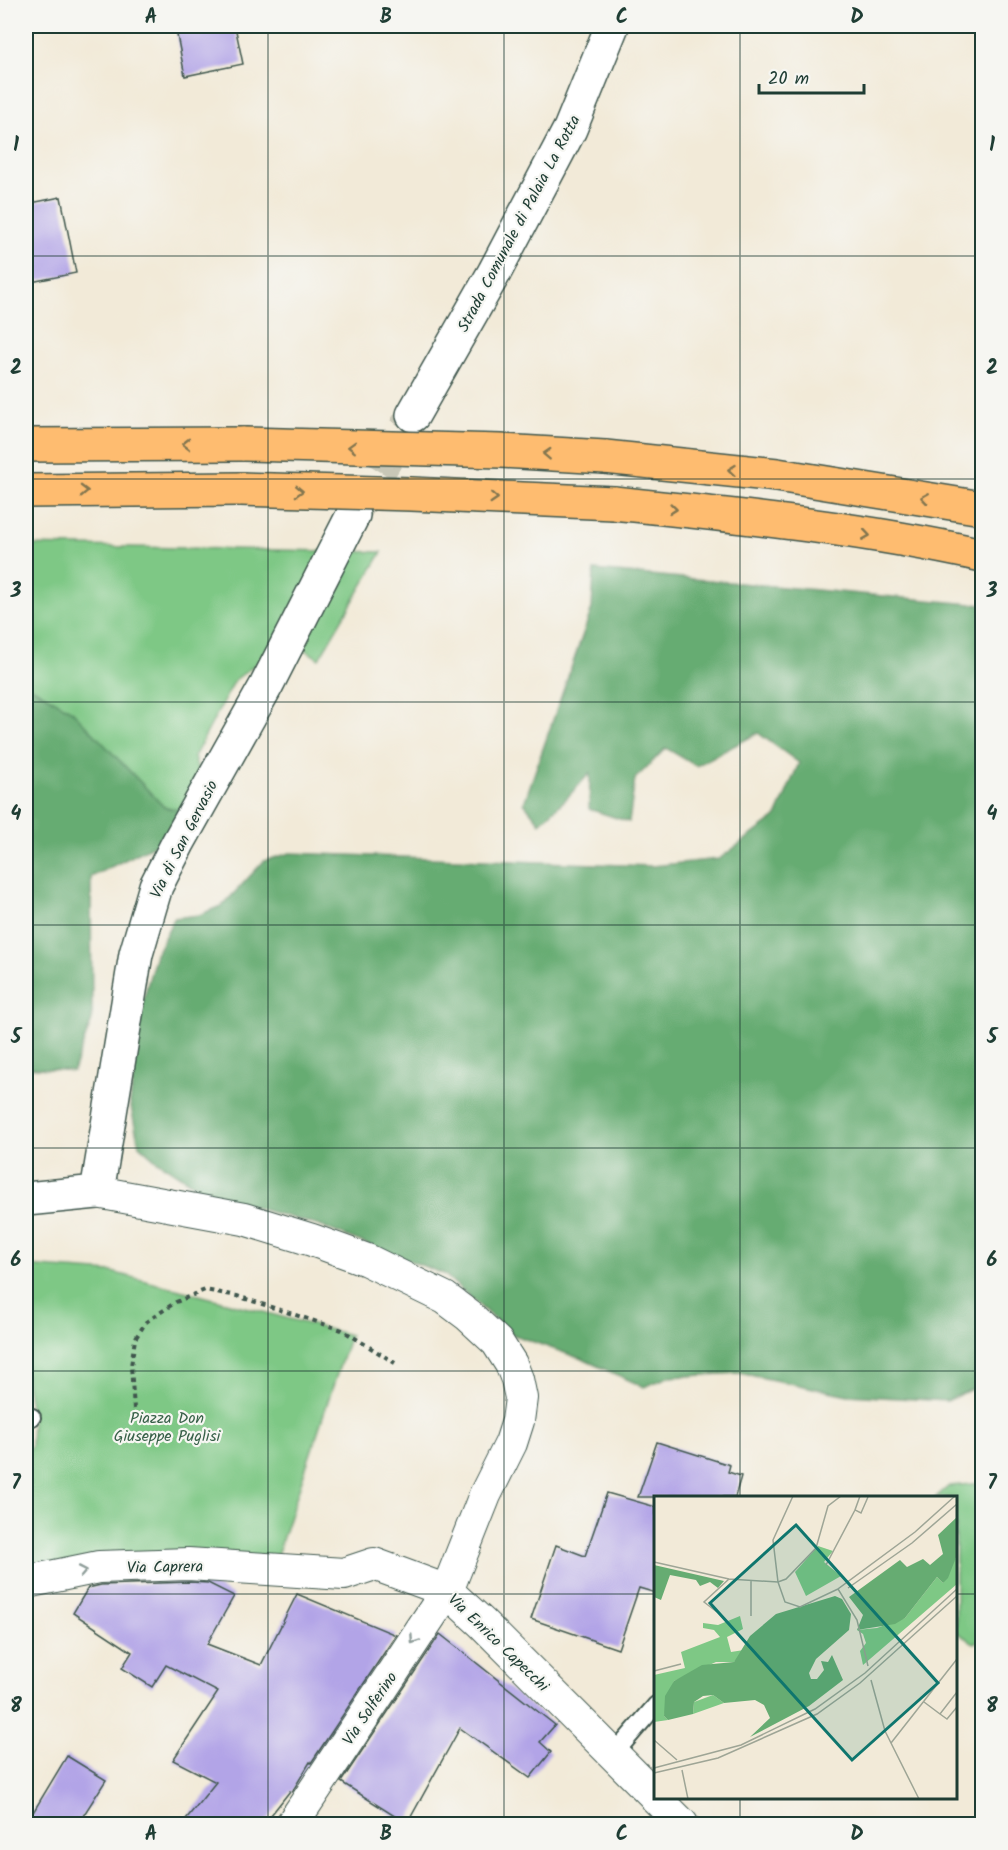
<svg xmlns="http://www.w3.org/2000/svg" width="1008" height="1850" font-family="Kalam,sans-serif">
  <style>
    .green { fill: #7ec885; stroke: #4e825c; stroke-width: 1.5 }
    .forest { fill: #66ac72; stroke: #427453; stroke-width: 1.5 }
    .building { fill: #b2a4e7 }
    .lines { fill: none; stroke-linecap: round; stroke-linejoin: round }
    .tertiary-tunnel { stroke: #c8c7b7; stroke-width: 33; stroke-dasharray: 33 16; stroke-linecap: butt }
    .service-casing { stroke: #3f574d; stroke-width: 20 }
    .minor-casing { stroke: #3f574d; stroke-width: 34 }
    .tertiary-casing { stroke: #3f574d; stroke-width: 36 }
    .trunk-casing { stroke: #3f574d; stroke-width: 36 }
    .path { stroke: #3f574d; stroke-width: 4; stroke-dasharray: 4.5 4.5; stroke-linecap: butt }
    .service { stroke: #fff; stroke-width: 16 }
    .minor { stroke: #fff; stroke-width: 32 }
    .tertiary { stroke: #fff; stroke-width: 33 }
    .trunk { stroke: #febc70; stroke-width: 33 }
    .rail { stroke: #1f3d34; stroke-width: 4.5 }
    .trunk-bridge-casing { stroke: #3f574d; stroke-width: 36; stroke-linecap: butt }
    .trunk-bridge { stroke: #febc70; stroke-width: 33 }
    .oneway { stroke: #83764f }
    .oneway2 { stroke: #8f9e9a }
    .grid { fill: none; stroke: #1f3d34; stroke-width: 1.5; stroke-opacity: 0.55 }
    .labels { text-anchor: middle; stroke-width: 4.5; stroke-linejoin: round; paint-order: stroke }
    .street-label { font-size: 16px; fill: #1f3d34; stroke: #f6f6f2 }
    .park-label { font-size: 16px; fill: #376048; stroke: #f6f6f2 }
    .inset-road { fill: none; stroke: #9ea596; stroke-width: 1.5 }
    .view { fill: #0f766e; fill-opacity: 0.15; stroke: #0f766e; stroke-width: 3 }
    .inset-edge { fill: none; stroke: #1f3d34; stroke-width: 3 }
    .neatline { fill: none; stroke: #1f3d34; stroke-width: 2 }
    .grid-label { font-size: 20px; text-anchor: middle; font-weight: bold; fill: #1f3d34 }
  </style>
  <rect width="100%" height="100%" fill="#f6f6f2"/>
  <filter id="ink" filterUnits="userSpaceOnUse"><feTurbulence type="fractalNoise" baseFrequency=".0167" numOctaves="2"/><feDisplacementMap in="SourceGraphic" scale="12" xChannelSelector="R" yChannelSelector="G"/><feConvolveMatrix kernelMatrix="1 2 1 2 8 2 1 2 1" color-interpolation-filters="sRGB"/></filter>
  <filter id="wash" filterUnits="userSpaceOnUse"><feTurbulence type="fractalNoise" baseFrequency=".008" numOctaves="4" result="noise"/><feDisplacementMap in="SourceGraphic" scale="24" xChannelSelector="R" yChannelSelector="G"/><feGaussianBlur stdDeviation="1.35" result="paint"/><feColorMatrix in="noise" values="0 0 0 0 0 0 0 0 0 0 0 0 0 0 0 0 0 1.4 0 .05"/><feComposite in="paint" operator="in"/></filter>
  <g filter="url(#wash)">
    <rect width="100%" height="100%" fill="#f2ead8"/>
    <g class="green">
      <path d="M26 545 382 552 319 659 290 639 235 680 194 757 212 816 164 807 72 711 26 684Z"/>
      <path d="M26 1266 112 1272 350 1335 276 1558 26 1570V1450L31 1447 32 1417 26 1384Z"/>
      <path d="M982 1483V1639L974 1643 956 1632V1498L936 1497 949 1486Z"/>
    </g>
    <g class="forest">
      <path d="M594 570 982 605V1384L947 1401 848 1395 739 1373 668 1377 644 1387 582 1359 511 1334 444 1274 320 1226 208 1194 157 1161 139 1145 130 1103 142 1004 156 954 174 918 199 915 223 905 264 861 290 853 652 866 719 859 776 817 799 763 758 733 696 766 666 748 635 779 629 822 589 809 590 773 565 800 540 823 524 803 592 608Z"/>
      <path d="M26 684 72 711 164 807 212 816 91 877 92 1020 73 1071 26 1067Z"/>
    </g>
    <g id="blocks">
      <g class="building">
        <path d="M197 26H235L243 64 185 76 176 30Z"/>
        <path d="M61 197 76 273 26 283V204Z"/>
        <path d="M657 1442 730 1465 728 1472 741 1476 735 1497H638Z"/>
        <path d="M607 1493 656 1507V1593L639 1588 618 1649 531 1619 556 1545 585 1556Z"/>
        <path d="M190 1582 208 1583 234 1596 207 1644 261 1665 297 1594 396 1635 311 1763 310 1762 292 1792 290 1791 264 1824H182L216 1782 173 1760 218 1692 166 1665 152 1687 122 1668 132 1652 73 1613 88 1588 101 1585Z"/>
        <path d="M440 1634 555 1725 540 1742 551 1752 530 1778 460 1728 407 1824 341 1782Z"/>
        <path d="M67 1756 106 1780 78 1824H26Z"/>
      </g>
    </g>
  </g>
  <g filter="url(#ink)">
    <use href="#blocks" fill-opacity="0" stroke="#3f574d" stroke-width="1.5"/>
    <g class="lines">
      <path class="tertiary-tunnel" d="M354 513 413 415"/>
      <g class="service-casing">
        <g id="service">
          <path d="M26 1419 32 1417"/>
          <path d="M614 1754 656 1705"/>
        </g>
      </g>
      <g class="minor-casing">
        <g id="minor">
          <path d="M97 1192 244 1219 312 1240 367 1260 445 1298 469 1316 497 1342 511 1364 517 1379 521 1398 518 1421 511 1443 485 1495 447 1591 292 1824"/>
          <path d="M26 1582 99 1567 188 1564 344 1574 374 1564 447 1591 482 1623 656 1797"/>
          <path d="M656 1798 682 1824"/>
        </g>
      </g>
      <g class="tertiary-casing">
        <g id="tertiary">
          <path d="M413 415 494 273 570 129 612 26"/>
          <path d="M26 1199 97 1192 136 954 156 886 178 843 266 686 353 515"/>
        </g>
      </g>
      <g class="trunk-casing">
        <g id="trunk">
          <path d="M26 445 244 444"/>
          <path d="M605 457 777 475 982 508"/>
          <path d="M26 491 241 489"/>
          <path d="M614 503C738 516 861 528 982 555"/>
        </g>
      </g>
      <path class="path" d="M134 1409 131 1366 135 1339 146 1322 176 1302 205 1290 237 1296 342 1330 395 1363"/>
      <use href="#service" class="service"/>
      <use href="#minor" class="minor"/>
      <use href="#tertiary" class="tertiary"/>
      <use href="#trunk" class="trunk"/>
      <g class="rail">
        <path d="M26 1121H31"/>
        <path d="M26 1144 29 1145"/>
      </g>
      <g class="trunk-bridge-casing">
        <g id="trunk-bridge">
          <path d="M244 444 501 451 605 457"/>
          <path d="M241 489 411 494 614 503"/>
        </g>
      </g>
      <use href="#trunk-bridge" class="trunk-bridge"/>
    </g>
    <defs><path id="oneway-chevron" d="M-2-3.5L2.5 0L-2 3.5" fill="none" stroke-width="1.6" stroke-linecap="round" stroke-linejoin="round" transform="scale(1.5)"/></defs>
    <g class="oneway">
      <use href="#oneway-chevron" transform="translate(186 444) rotate(180)"/>
      <use href="#oneway-chevron" transform="translate(352 447) rotate(-178)"/>
      <use href="#oneway-chevron" transform="translate(547 454) rotate(-177)"/>
      <use href="#oneway-chevron" transform="translate(732 470) rotate(-174)"/>
      <use href="#oneway-chevron" transform="translate(84 491) rotate(-1)"/>
      <use href="#oneway-chevron" transform="translate(299 491) rotate(2)"/>
      <use href="#oneway-chevron" transform="translate(494 498) rotate(3)"/>
      <use href="#oneway-chevron" transform="translate(925 498) rotate(-171)"/>
      <use href="#oneway-chevron" transform="translate(673 509) rotate(6)"/>
      <use href="#oneway-chevron" transform="translate(866 535) rotate(9)"/>
    </g>
    <g class="oneway2">
      <use href="#oneway-chevron" transform="translate(83 1571) rotate(-11)"/>
      <use href="#oneway-chevron" transform="translate(414 1640) rotate(124)"/>
    </g>
  </g>
  <path class="grid" d="M268 26V1824M504 26V1824M740 26V1498M26 256H982M26 479H982M26 702H982M26 925H982M26 1148H982M26 1371H982M26 1594H656M956 1594H982M740 1798V1824"/>
  <g class="labels">
    <g class="street-label">
      <text transform="translate(518 223) rotate(-62)" y="6">Strada Comunale di Palaia La Rotta</text>
      <text transform="translate(183 839) rotate(-63)" y="6">Via di San Gervasio</text>
      <text transform="translate(165 1566) rotate(-1)" y="6">Via Caprera</text>
      <text transform="translate(499 1642) rotate(44)" y="6">Via Enrico Capecchi</text>
      <text transform="translate(369 1708) rotate(-56)" y="6">Via Solferino</text>
    </g>
    <g class="park-label">
      <text x="167" y="1423">Piazza Don<tspan x="167" dy="18">Giuseppe Puglisi</tspan></text>
    </g>
  </g>
  <g transform="translate(654 1496)">
    <rect width="303" height="303" fill="#f2ead8"/>
    <path d="M164 50 179 55 170 66 187 80 152 100 141 76ZM303 59V88L209 169 206 155 212 147 209 138 203 134 223 132 251 122 283 81 289 87ZM86 120 89 133 73 141 77 156 90 154 88 159 80 166H62L20 185 10 220 14 224 0 226V179L31 172 27 156 66 141 60 134 49 132V127L64 129ZM59 199 70 207 39 218 40 206Z" fill="#7ec885"/>
    <path d="M303 21V59L294 82 289 87 283 81 251 122 241 128 203 134 209 119 195 101 246 64 253 71 269 63 276 69 289 58 284 39ZM0 69 70 85 64 92 56 86 46 90 42 84 16 79 7 104 0 101ZM181 100 188 103 197 118 195 134 162 163 155 177 157 183H163L170 174 167 165 174 166 178 159 189 184 155 210 96 241 116 222 110 209 101 204 70 207 59 199 49 200 40 206 39 218 14 224 10 220 11 200 20 185 48 169 80 166 96 140 122 118Z" fill="#66ac72"/>
    <path class="inset-road" d="M139 0 119 44 124 86 131 106 146 111 184 93M206 0 201 14 207 17 214 1M213 0H233M0 66 75 83 124 86 132 83 162 52 174 10 187 0M172 69 201 14M194 92 258 47 303 8M63 116 50 106 75 83M97 120V85M214 170 203 124 184 93 261 36 301 0M0 175 27 168M217 184 231 235 265 303M270 206 286 218 303 196M286 218 293 223 303 211M0 244 23 264M237 247 303 163M0 272 87 249 161 213 211 177 303 93M28 274 34 303M0 277 64 262 163 218 206 187 303 100"/>
    <path class="view" d="M142 29 284 187 198 264 56 107Z"/>
    <rect width="303" height="303" class="inset-edge"/>
  </g>
  <rect width="1008" height="1850" fill="none" stroke="#f6f6f2" stroke-width="66"/>
  <path d="M759 84v9h105v-9" fill="none" stroke="#1f3d34" stroke-width="3"/>
  <text x="768" y="84" font-size="18" fill="#1f3d34" stroke="#f6f6f2" stroke-width="4.5" paint-order="stroke">20 m</text>
  <rect x="33" y="33" width="942" height="1784" class="neatline"/>
  <g class="grid-label">
    <text x="151" y="23">A</text>
    <text x="386" y="23">B</text>
    <text x="622" y="23">C</text>
    <text x="857" y="23">D</text>
    <text x="16" y="151">1</text>
    <text x="992" y="151">1</text>
    <text x="16" y="374">2</text>
    <text x="992" y="374">2</text>
    <text x="16" y="597">3</text>
    <text x="992" y="597">3</text>
    <text x="16" y="820">4</text>
    <text x="992" y="820">4</text>
    <text x="16" y="1043">5</text>
    <text x="992" y="1043">5</text>
    <text x="16" y="1266">6</text>
    <text x="992" y="1266">6</text>
    <text x="16" y="1489">7</text>
    <text x="992" y="1489">7</text>
    <text x="16" y="1712">8</text>
    <text x="992" y="1712">8</text>
    <text x="151" y="1840">A</text>
    <text x="386" y="1840">B</text>
    <text x="622" y="1840">C</text>
    <text x="857" y="1840">D</text>
  </g>
</svg>
